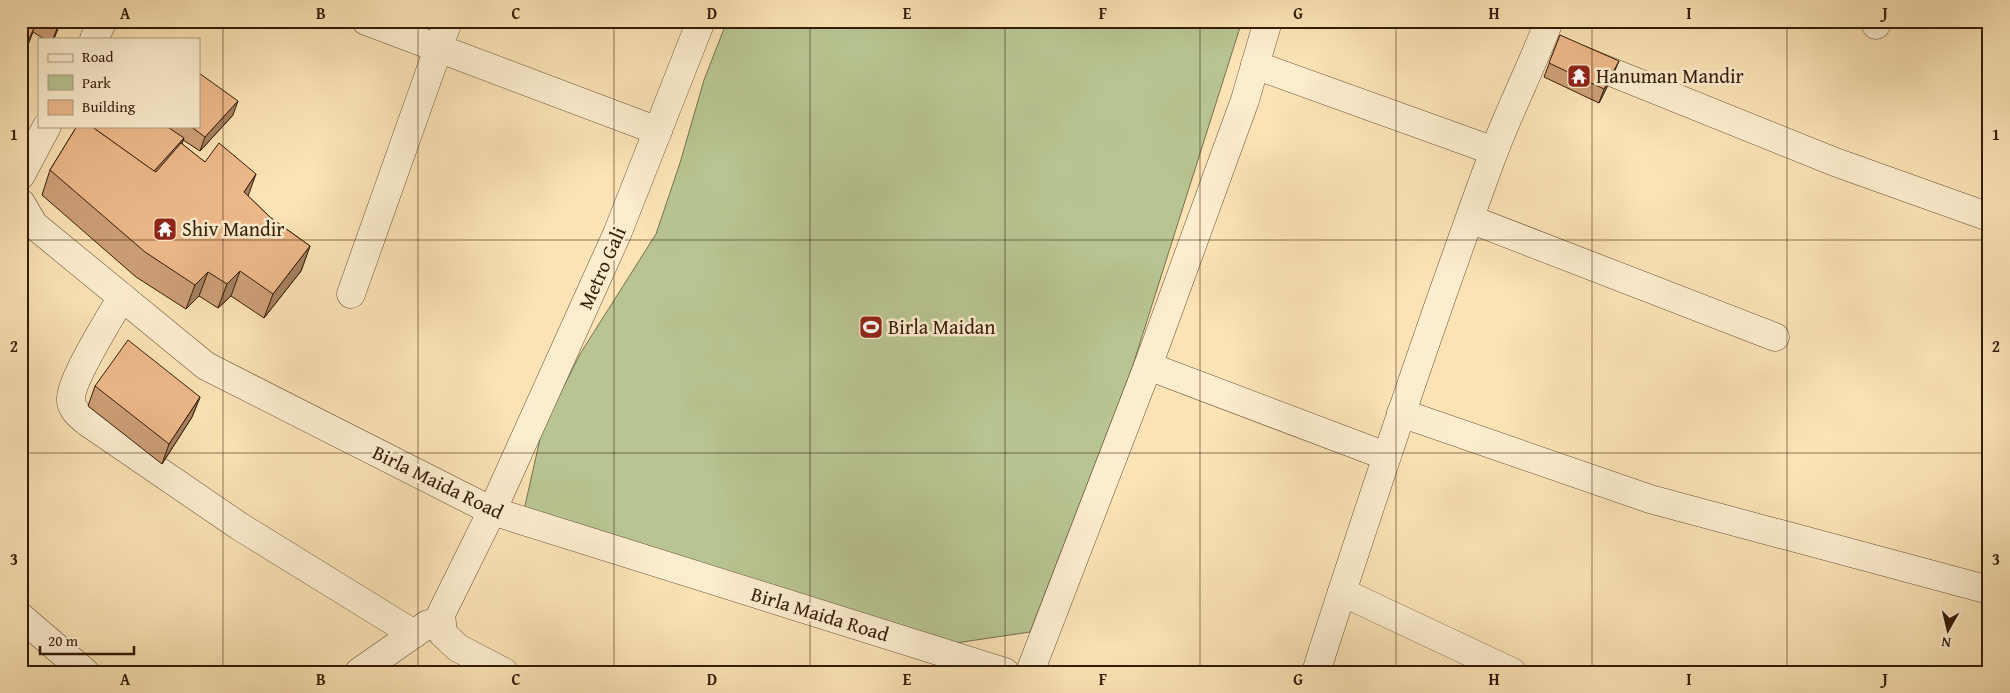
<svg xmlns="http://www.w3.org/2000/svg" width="2010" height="693" font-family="'Gentium Book Plus',serif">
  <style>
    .green { fill: #b8c592; stroke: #76704e }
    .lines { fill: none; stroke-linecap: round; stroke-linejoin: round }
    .street-casing { stroke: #664e34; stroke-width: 29 }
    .street { stroke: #fcedcf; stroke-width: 28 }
    .wall { fill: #cd9f77; stroke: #351c09 }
    .shaded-wall { fill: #a78261; stroke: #351c09 }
    .building { fill: #eeb98a; stroke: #351c09 }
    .grid { fill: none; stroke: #351c09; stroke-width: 1; stroke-opacity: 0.55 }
    .labels { text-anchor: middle; stroke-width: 5; stroke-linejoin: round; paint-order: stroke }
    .poi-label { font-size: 20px; fill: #351c09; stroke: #fcedcf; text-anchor: start }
    .street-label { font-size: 20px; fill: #351c09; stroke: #fcedcf }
    .neatline { fill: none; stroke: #351c09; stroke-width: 2 }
    .grid-label { font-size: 16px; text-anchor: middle; font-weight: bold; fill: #351c09 }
  </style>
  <rect width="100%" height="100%" fill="#fbe3b5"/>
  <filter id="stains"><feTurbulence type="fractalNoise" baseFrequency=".004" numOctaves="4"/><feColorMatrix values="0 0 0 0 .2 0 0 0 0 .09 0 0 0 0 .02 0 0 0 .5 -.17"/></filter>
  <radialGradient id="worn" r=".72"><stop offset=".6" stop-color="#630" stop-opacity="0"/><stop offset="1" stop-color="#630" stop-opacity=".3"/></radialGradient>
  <path class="green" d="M727 21H1242L1132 368 1030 632 956 643 524 510 542 430 580 354 656 234 680 163 704 80Z"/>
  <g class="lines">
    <g class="street-casing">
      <g id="street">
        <path d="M366 21 658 131"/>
        <path d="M1876 25 1877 21"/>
        <path d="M94 39 103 21"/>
        <path d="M1579 59 1835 162 1989 217"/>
        <path d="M1255 65 1494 151"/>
        <path d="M21 175 47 126"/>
        <path d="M21 203 34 225 206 366 492 511 1005 672"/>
        <path d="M1470 219 1775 337"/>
        <path d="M351 294 448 21"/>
        <path d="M122 297C110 318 72 377 71 398 70 409 80 416 87 422L239 526 414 634"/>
        <path d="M1148 366 1386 456"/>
        <path d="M1401 413 1650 499 1989 590"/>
        <path d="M1342 592 1512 672"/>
        <path d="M21 617 85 672"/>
        <path d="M359 672 428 624"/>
        <path d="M504 672 458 648 443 634 441 614 492 511 617 234 701 21"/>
        <path d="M1030 672 1148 366 1245 100 1268 21"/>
        <path d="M1316 672C1372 498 1430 325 1493 154 1510 109 1532 66 1549 21"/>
      </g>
    </g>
    <use href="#street" class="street"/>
  </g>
  <g class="wall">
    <path d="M21 21H61L54 39H44L33 32 21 60Z"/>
    <path d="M1560 35 1613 75 1599 103 1544 77Z"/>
    <path d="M233 115 200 151 183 140 182 144 248 196 271 218 310 246 301 271 264 318 231 296 218 308 199 296 186 309 136 277 42 195 50 170 77 126H199Z"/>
    <path d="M95 386 200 397 192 417 162 464 88 406Z"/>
  </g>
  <g class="shaded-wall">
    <path d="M60 21H61L53 39Z"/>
    <path d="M34 28 27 48 21 60V57Z"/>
    <path d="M1619 61 1613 75 1599 103 1604 89Z"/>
    <path d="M238 101 233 115 200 151 205 137Z"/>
    <path d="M184 138 178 153 145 189 150 175Z"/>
    <path d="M256 174 247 199 244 192Z"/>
    <path d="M310 246 301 271 264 318 273 294Z"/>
    <path d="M240 271 231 296 218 308 227 284Z"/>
    <path d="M208 272 199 296 186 309 195 285Z"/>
    <path d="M200 397 192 417 162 464 169 444Z"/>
  </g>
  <g class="building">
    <path d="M21 21 34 28 21 57Z"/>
    <path d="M1560 35 1619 61 1604 89 1549 63Z"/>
    <path d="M199 73 238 101 205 137 190 126H199Z"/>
    <path d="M77 126H91L156 172 181 143 205 162 219 143 256 174 244 192 271 218 310 246 273 294 240 271 227 284 208 272 195 285 145 252 50 170Z"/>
    <path d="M91 126H166L184 138 154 171Z"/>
    <path d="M128 340 200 397 169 444 95 386Z"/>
  </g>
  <path class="grid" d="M223 21V672M418 21V672M614 21V672M810 21V672M1005 21V672M1200 21V672M1396 21V672M1592 21V672M1787 21V672M21 240H1989M21 453H1989"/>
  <defs>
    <g id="temple-square" transform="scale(1.25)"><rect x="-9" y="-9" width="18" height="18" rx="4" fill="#8f2418" stroke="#fcedcf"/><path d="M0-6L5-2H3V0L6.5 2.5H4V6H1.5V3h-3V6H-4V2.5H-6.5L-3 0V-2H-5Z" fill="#fff"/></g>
    <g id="stadium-square" transform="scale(1.25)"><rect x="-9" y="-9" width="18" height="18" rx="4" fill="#8f2418" stroke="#fcedcf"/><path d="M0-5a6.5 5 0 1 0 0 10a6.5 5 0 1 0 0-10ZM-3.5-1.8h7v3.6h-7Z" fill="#fff"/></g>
  </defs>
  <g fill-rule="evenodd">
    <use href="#temple-square" x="1579" y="76"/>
    <use href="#temple-square" x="165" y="229"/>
    <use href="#stadium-square" x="871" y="327"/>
  </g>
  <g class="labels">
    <g class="poi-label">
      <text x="1596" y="83">Hanuman Mandir</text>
      <text x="182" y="236">Shiv Mandir</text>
      <text x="888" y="334">Birla Maidan</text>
    </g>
    <g class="street-label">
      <text transform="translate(602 268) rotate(-66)" y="7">Metro Gali</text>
      <text transform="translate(438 482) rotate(26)" y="7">Birla Maida Road</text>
      <text transform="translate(820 614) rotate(17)" y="7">Birla Maida Road</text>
    </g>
  </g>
  <rect width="2010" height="693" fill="none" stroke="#fbe3b5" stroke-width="55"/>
  <rect x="38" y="38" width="162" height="90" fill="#fcedcf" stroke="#ac9980"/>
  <rect x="48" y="54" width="25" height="8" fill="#fcedcf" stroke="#ac9980"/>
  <text x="82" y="62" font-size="15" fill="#351c09">Road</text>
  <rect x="48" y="75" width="25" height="15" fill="#b8c592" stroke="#ac9980"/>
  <text x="82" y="88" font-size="15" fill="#351c09">Park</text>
  <rect x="48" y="100" width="25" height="15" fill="#eeb98a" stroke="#ac9980"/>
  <text x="82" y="112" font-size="15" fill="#351c09">Building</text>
  <g transform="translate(1948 630) rotate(188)" stroke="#fcedcf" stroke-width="4" paint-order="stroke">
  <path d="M0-4L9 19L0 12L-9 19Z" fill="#351c09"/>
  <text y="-8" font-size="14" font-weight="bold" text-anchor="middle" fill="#351c09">N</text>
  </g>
  <path d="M40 646v8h94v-8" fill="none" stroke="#351c09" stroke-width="2.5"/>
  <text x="48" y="646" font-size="15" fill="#351c09" stroke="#fcedcf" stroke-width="4" paint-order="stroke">20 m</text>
  <rect x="28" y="28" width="1954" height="638" class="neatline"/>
  <g class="grid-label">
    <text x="125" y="19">A</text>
    <text x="321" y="19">B</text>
    <text x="516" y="19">C</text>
    <text x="712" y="19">D</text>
    <text x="907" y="19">E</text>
    <text x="1103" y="19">F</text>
    <text x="1298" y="19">G</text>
    <text x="1494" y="19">H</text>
    <text x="1689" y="19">I</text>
    <text x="1885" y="19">J</text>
    <text x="14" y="140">1</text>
    <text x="1996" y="140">1</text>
    <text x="14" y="352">2</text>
    <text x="1996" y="352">2</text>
    <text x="14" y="565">3</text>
    <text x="1996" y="565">3</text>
    <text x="125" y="685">A</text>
    <text x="321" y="685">B</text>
    <text x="516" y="685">C</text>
    <text x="712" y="685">D</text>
    <text x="907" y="685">E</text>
    <text x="1103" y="685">F</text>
    <text x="1298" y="685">G</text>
    <text x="1494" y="685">H</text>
    <text x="1689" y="685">I</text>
    <text x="1885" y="685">J</text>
  </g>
  <rect width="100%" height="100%" filter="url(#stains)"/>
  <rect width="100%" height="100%" fill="url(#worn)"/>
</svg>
